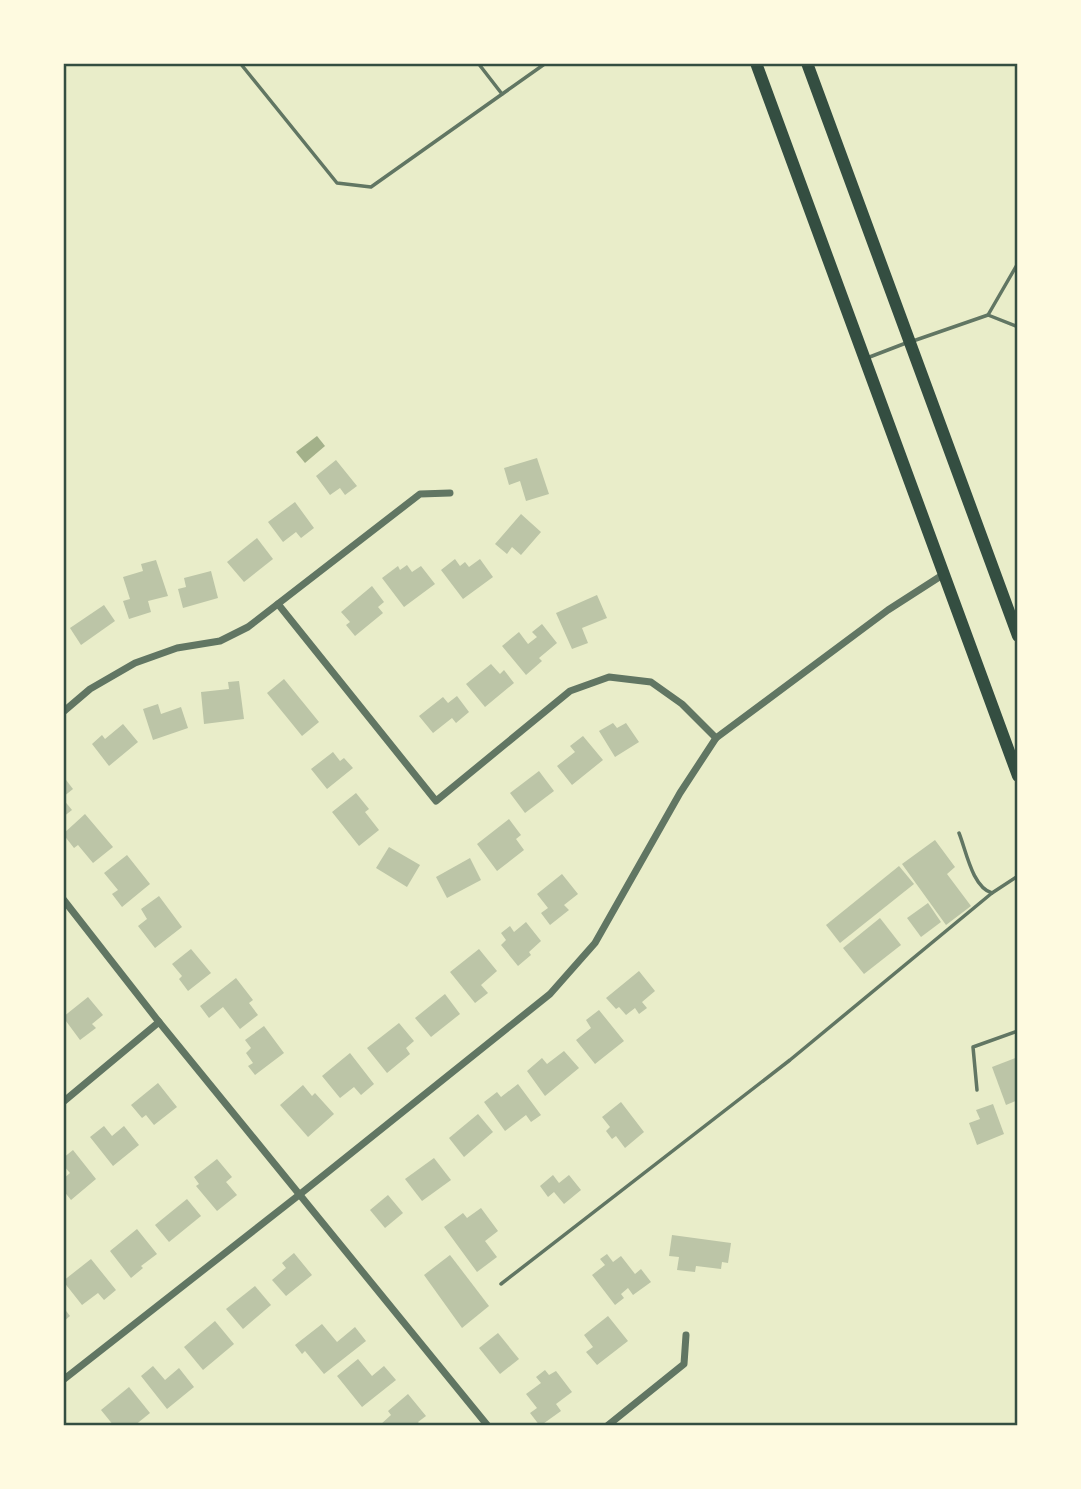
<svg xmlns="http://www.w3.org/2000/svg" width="1081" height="1489" font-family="Quicksand,sans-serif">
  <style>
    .water { fill: #a3b18a }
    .building { fill: #bcc5a7 }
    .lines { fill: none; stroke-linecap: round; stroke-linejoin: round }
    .service { stroke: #617663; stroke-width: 3.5 }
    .minor { stroke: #617663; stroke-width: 7 }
    .primary { stroke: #344e41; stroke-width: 12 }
    .neatline { fill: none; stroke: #344e41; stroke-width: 2.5 }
  </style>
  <rect width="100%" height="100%" fill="#e9edc9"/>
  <path class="water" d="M317 436 325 446 305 463 296 452Z"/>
  <g class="building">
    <path d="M537 458 549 494 526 501 520 481 509 485 504 468Z"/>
    <path d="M336 460 357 486 345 495 340 488 330 495 316 476Z"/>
    <path d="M295 502 314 528 301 538 296 532 283 542 268 522Z"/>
    <path d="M521 514 541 532 521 555 512 547 507 554 495 544Z"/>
    <path d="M257 538 273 559 244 582 227 562Z"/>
    <path d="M455 559 460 566 465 562 469 567 480 559 493 577 463 599 441 570Z"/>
    <path d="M156 560 168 596 148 601 151 612 129 619 123 601 130 599 123 577 143 571 141 564Z"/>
    <path d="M407 565 412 572 421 566 435 584 404 607 382 578 398 566 400 570Z"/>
    <path d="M211 571 218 598 183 608 178 589 186 587 184 578Z"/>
    <path d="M372 586 384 602 378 607 383 613 355 636 346 625 350 622 341 612Z"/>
    <path d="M597 595 607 618 582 628 588 643 572 649 556 613Z"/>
    <path d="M104 605 115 621 81 645 70 628Z"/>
    <path d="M542 624 557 643 539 658 542 661 526 675 502 646 519 632 528 644 537 637 532 632Z"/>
    <path d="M491 664 500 674 504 670 514 683 485 707 466 684Z"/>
    <path d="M284 679 319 722 302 736 267 693Z"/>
    <path d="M239 681 244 719 204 724 201 692 229 689 228 682Z"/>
    <path d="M457 696 469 712 456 723 452 718 433 733 419 716 443 697 448 703Z"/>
    <path d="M158 704 161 714 181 707 188 728 153 740 143 709Z"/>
    <path d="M613 723 617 728 626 723 639 742 615 757 599 731Z"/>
    <path d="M123 724 138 742 109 766 92 744 102 735 105 739Z"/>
    <path d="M583 736 603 760 572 785 557 766 575 752 570 746Z"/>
    <path d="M333 752 340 761 344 758 353 768 327 789 311 769Z"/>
    <path d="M539 771 554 791 525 813 510 793Z"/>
    <path d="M63 776 73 789 63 797Z"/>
    <path d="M356 793 369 809 365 812 379 830 359 846 332 812Z"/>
    <path d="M63 799 72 810 63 817Z"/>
    <path d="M85 814 113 847 93 863 78 845 74 848 63 834Z"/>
    <path d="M509 819 521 835 516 839 524 850 497 871 477 844Z"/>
    <path d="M935 840 955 867 947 874 971 906 946 925 902 864Z"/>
    <path d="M389 847 420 865 407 887 376 868Z"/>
    <path d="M127 855 150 884 122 907 112 894 118 890 104 873Z"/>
    <path d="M470 858 481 880 447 898 436 877Z"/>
    <path d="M899 866 914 884 840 943 826 925Z"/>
    <path d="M562 874 578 894 564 905 569 910 550 925 541 913 548 908 537 894Z"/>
    <path d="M159 896 182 927 155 948 138 926 147 919 141 909Z"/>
    <path d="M928 903 941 922 921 937 907 918Z"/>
    <path d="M880 918 901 945 864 974 843 948Z"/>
    <path d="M526 922 541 941 529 952 531 955 518 966 501 945 506 940 501 933 510 926 514 932Z"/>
    <path d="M191 949 211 973 188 991 179 979 182 976 172 964Z"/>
    <path d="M479 949 497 971 481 985 488 993 475 1003 450 972Z"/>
    <path d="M639 971 655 991 642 1002 647 1008 639 1014 635 1008 626 1015 619 1007 616 1009 606 998Z"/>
    <path d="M236 978 253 1000 249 1003 258 1015 240 1029 223 1007 209 1018 200 1006Z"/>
    <path d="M445 994 460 1014 431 1037 415 1018Z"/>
    <path d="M88 997 103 1015 92 1024 96 1028 80 1040 63 1017Z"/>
    <path d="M599 1010 624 1041 595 1064 576 1040 591 1028 586 1020Z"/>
    <path d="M399 1023 414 1041 406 1048 410 1054 387 1073 367 1048Z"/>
    <path d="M264 1026 284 1053 255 1075 248 1066 253 1063 246 1053 251 1048 245 1040Z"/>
    <path d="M564 1051 579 1068 545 1096 527 1071 542 1058 547 1064Z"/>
    <path d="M350 1053 374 1084 361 1095 354 1087 340 1098 322 1076Z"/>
    <path d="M1018 1057V1100L1006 1105 992 1067Z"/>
    <path d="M158 1083 177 1107 154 1125 146 1115 142 1118 131 1105Z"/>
    <path d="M518 1084 541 1115 531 1122 526 1115 505 1131 484 1102 497 1092 501 1097Z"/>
    <path d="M303 1085 312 1096 315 1093 334 1114 308 1137 280 1105Z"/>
    <path d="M621 1102 644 1132 625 1148 616 1136 612 1139 606 1131 610 1127 602 1117Z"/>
    <path d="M993 1104 1004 1134 977 1145 969 1123 980 1119 976 1110Z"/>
    <path d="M478 1114 493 1132 464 1157 449 1138Z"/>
    <path d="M104 1126 112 1136 124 1126 139 1145 113 1166 90 1137Z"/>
    <path d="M73 1150 96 1179 71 1200 63 1190V1179L70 1173 63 1165V1158Z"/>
    <path d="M434 1158 451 1180 422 1201 405 1179Z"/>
    <path d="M217 1159 232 1177 226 1182 237 1195 217 1211 196 1186 199 1184 194 1177Z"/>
    <path d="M553 1175 559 1183 569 1175 581 1190 564 1204 554 1192 548 1197 540 1186Z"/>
    <path d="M388 1195 403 1213 385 1228 370 1210Z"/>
    <path d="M187 1199 201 1216 169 1242 155 1225Z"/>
    <path d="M481 1208 498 1231 485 1241 497 1257 477 1272 444 1227 463 1213 467 1218Z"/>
    <path d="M137 1229 157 1254 141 1266 143 1268 131 1278 110 1251Z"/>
    <path d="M672 1235 731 1243 728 1263 722 1262 721 1269 696 1266 695 1272 677 1270 679 1257 669 1256Z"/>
    <path d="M294 1253 312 1275 286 1296 272 1280 286 1268 282 1263Z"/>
    <path d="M607 1254 613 1262 621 1256 635 1274 641 1269 651 1282 633 1295 628 1288 621 1294 624 1298 615 1305 592 1275 605 1265 600 1259Z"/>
    <path d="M450 1255 489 1306 462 1328 424 1275Z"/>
    <path d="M91 1259 116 1290 104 1300 98 1293 82 1305 63 1281Z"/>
    <path d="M255 1286 271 1305 243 1329 226 1309Z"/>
    <path d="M63 1307 70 1316 63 1322Z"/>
    <path d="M608 1316 628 1341 597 1365 586 1352 593 1347 584 1335Z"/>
    <path d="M215 1321 234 1344 203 1370 184 1347Z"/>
    <path d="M322 1324 337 1342 355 1327 366 1341 324 1374 305 1351 302 1354 295 1345Z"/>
    <path d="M498 1333 519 1359 500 1374 479 1348Z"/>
    <path d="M358 1359 372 1376 384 1366 396 1380 362 1407 337 1376Z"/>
    <path d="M153 1366 165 1380 179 1368 194 1387 167 1409 141 1376Z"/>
    <path d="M545 1370 549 1375 556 1371 572 1392 556 1404 561 1411 540 1426 530 1413 537 1408 526 1394 541 1383 536 1377Z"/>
    <path d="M129 1387 150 1413 134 1426H114L101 1410Z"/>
    <path d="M408 1394 426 1416 418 1422 421 1426H381L380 1425 391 1415 388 1411Z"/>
  </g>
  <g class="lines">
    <g class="service">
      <path d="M240 63 337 183 371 187 546 63"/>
      <path d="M478 63 502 94"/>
      <path d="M1018 263 988 315 1018 327"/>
      <path d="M913 341 988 315"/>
      <path d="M867 358 906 343"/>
      <path d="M959 833C966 850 972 887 992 893L1018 876"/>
      <path d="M977 1090 973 1047 1018 1031"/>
      <path d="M501 1284 790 1060 992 893"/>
    </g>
    <g class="minor">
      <path d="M278 604 436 801 570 691 609 677 651 682 682 704 716 738"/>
      <path d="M63 712 90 689 135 663 177 648 220 641 248 627 420 494 450 493"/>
      <path d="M63 899 159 1022 488 1426"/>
      <path d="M63 1102 159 1022"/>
      <path d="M63 1380 299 1195 550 994 595 943 680 793 716 738 888 610 944 574"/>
      <path d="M607 1426 684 1364 686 1335"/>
    </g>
    <g class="primary">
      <path d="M756 63 1018 776"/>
      <path d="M807 63 1018 636"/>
    </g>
  </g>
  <rect width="1081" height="1489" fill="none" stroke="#fefae0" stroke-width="130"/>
  <rect x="65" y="65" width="951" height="1359" class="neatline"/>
</svg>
